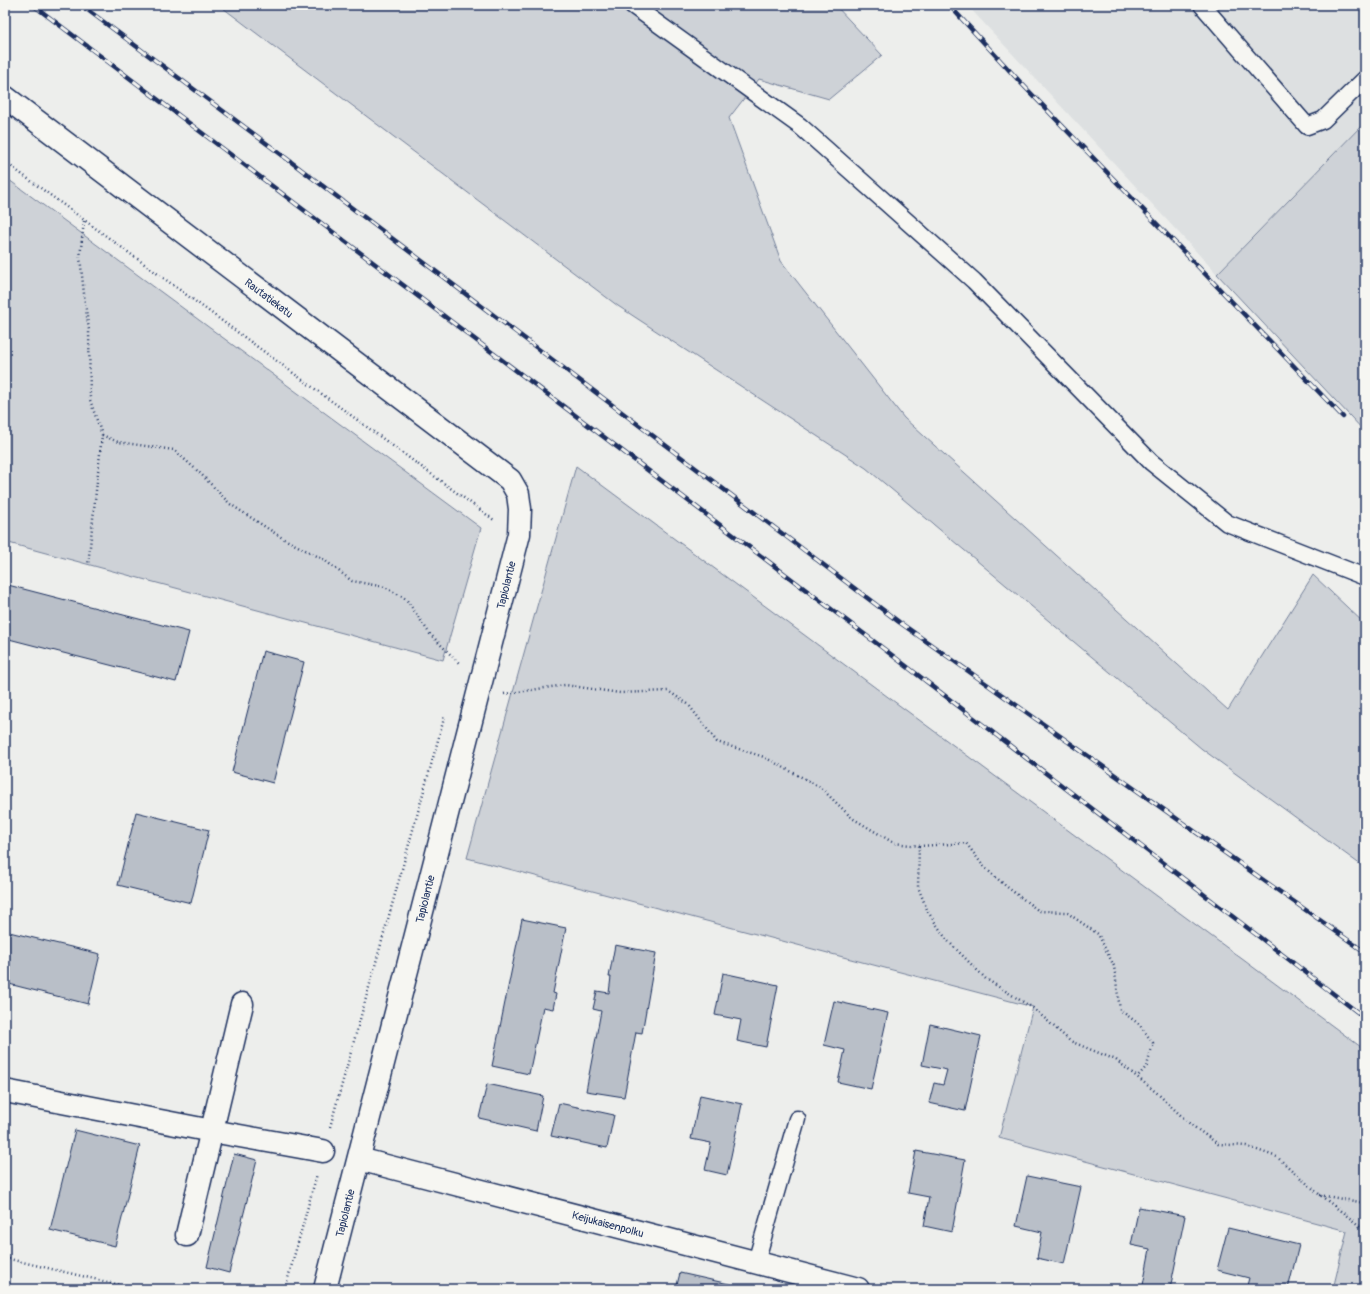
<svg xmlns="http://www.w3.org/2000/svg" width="1370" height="1294" font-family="Pangolin,sans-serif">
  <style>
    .built { fill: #dde0e1 }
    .green { fill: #ced2d7; stroke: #74809a }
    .building { fill: #b9bfc8; stroke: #1b2f5e }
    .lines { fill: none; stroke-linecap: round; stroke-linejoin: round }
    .lane-casing { stroke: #1b2f5e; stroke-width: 19 }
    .street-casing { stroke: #1b2f5e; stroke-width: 25 }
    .secondary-casing { stroke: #1b2f5e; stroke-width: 25 }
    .path { stroke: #1b2f5e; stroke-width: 2.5; stroke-dasharray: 1 3; stroke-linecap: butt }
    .lane { stroke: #f6f6f2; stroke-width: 16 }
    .street { stroke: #f6f6f2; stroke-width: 22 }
    .secondary { stroke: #f6f6f2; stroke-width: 22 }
    .rail-casing { stroke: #1b2f5e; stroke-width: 4.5 }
    .rail { stroke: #f6f6f2; stroke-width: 3; stroke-dasharray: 9; stroke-linecap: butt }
    .labels { text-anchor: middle; stroke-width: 4; stroke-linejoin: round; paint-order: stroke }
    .street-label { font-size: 11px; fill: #1b2f5e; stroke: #f6f6f2 }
  </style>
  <rect width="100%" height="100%" fill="#edeeec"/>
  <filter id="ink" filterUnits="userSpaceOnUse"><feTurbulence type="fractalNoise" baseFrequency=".025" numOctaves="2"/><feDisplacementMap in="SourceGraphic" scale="8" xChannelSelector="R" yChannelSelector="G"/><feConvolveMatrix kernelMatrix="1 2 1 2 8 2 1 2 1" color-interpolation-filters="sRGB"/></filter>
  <g filter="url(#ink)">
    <path class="built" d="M967 5H1365V122L1217 274Z"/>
    <g class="green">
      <path d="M219 5H835L882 55 829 99 759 79 729 118 781 261 904 418 1228 710 1313 575 1365 624V868L1202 749 866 468 618 306Z"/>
      <path d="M1365 122V432L1217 274Z"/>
      <path d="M5 177 481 528 443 660 5 542Z"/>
      <path d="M576 466 1365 1050V1289H1333L1347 1231 999 1138 1033 1007 467 858Z"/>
    </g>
    <g class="building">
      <path d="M8 585 189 632 176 682 5 638V598Z"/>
      <path d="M263 651 304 662 273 783 232 772Z"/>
      <path d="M136 812 209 830 191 903 118 885Z"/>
      <path d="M522 919 566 928 553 993 556 994 553 1009 543 1007 529 1074 492 1066Z"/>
      <path d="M5 931 100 954 88 1004 5 983Z"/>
      <path d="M615 945 656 953 642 1033 636 1032 624 1097 586 1091 601 1011 593 1009 597 991 609 993 611 977H609Z"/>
      <path d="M723 973 778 985 766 1047 737 1041 741 1020 715 1015Z"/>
      <path d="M834 1001 888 1013 871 1089 838 1082 845 1050 824 1045Z"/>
      <path d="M930 1024 981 1036 965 1111 929 1103 934 1083 943 1085 947 1070 922 1065Z"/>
      <path d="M487 1084 543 1096 536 1131 479 1118Z"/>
      <path d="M700 1095 742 1104 727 1175 705 1170 711 1143 691 1139Z"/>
      <path d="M559 1103 614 1115 607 1148 551 1136Z"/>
      <path d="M75 1130 140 1146 115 1246 50 1230Z"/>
      <path d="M916 1151 965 1160 952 1232 924 1226 929 1197 908 1193Z"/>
      <path d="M234 1154 257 1160 229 1273 207 1267Z"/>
      <path d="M1027 1176 1081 1187 1064 1264 1037 1258 1042 1232 1016 1226Z"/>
      <path d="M1139 1207 1185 1216 1170 1289H1162L1143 1285 1150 1249 1131 1245Z"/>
      <path d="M1228 1228 1299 1245 1288 1289H1246L1249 1278 1217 1270Z"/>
      <path d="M680 1273 747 1288 746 1289H676Z"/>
    </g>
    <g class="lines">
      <g class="lane-casing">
        <g id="lane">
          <path d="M632 5 800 126 974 281 1151 462 1227 523 1365 577"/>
          <path d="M1202 5 1307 126 1323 120 1365 79"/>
          <path d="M756 1262 797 1119"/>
        </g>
      </g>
      <g class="street-casing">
        <g id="street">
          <path d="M5 1091 212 1131 323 1151"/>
          <path d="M359 1159 858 1289"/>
          <path d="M187 1235 242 1004"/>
        </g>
      </g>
      <g class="secondary-casing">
        <path id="secondary" d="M5 97 510 480 518 494 520 509 519 534 325 1289"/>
      </g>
      <g class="path">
        <path d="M5 162 494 520"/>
        <path d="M84 221 80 257 85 303 89 330 90 400 102 435 88 565"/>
        <path d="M102 435 118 442 174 450 201 474 230 504 284 539 323 559 352 581 385 587 406 599 430 634 459 663"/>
        <path d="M504 694 565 685 620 693 668 691 688 704 717 742 764 757 820 787 852 818 894 843 919 846 918 887 928 912 947 940 986 979 1033 1008 1070 1041 1116 1060 1157 1093 1190 1124 1218 1144 1246 1146 1277 1157 1320 1195 1365 1230"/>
        <path d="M919 846 966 843 984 867 1007 887 1039 911 1066 912 1098 934 1114 966 1120 1010 1139 1024 1153 1043 1147 1066 1137 1077"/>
        <path d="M330 1127 445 715"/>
        <path d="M1320 1195 1365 1203"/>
        <path d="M5 1258 137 1289"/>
        <path d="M285 1289 317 1174"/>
      </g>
      <use href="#lane" class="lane"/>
      <use href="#street" class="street"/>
      <use href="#secondary" class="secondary"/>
      <g class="rail-casing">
        <g id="rail">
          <path d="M33 5 884 649 1365 1018"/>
          <path d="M81 5 278 152 899 622 1365 952"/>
          <path d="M949 5 1022 84 1343 417"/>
        </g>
      </g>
      <use href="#rail" class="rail"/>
    </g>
  </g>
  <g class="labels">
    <g class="street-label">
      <text transform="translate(269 298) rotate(37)" y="4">Rautatiekatu</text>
      <text transform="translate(506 585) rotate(-76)" y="4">Tapiolantie</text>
      <text transform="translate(425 899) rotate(-76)" y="4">Tapiolantie</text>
      <text transform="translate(345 1213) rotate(-76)" y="4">Tapiolantie</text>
      <text transform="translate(608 1224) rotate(15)" y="4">Keijukaisenpolku</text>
    </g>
  </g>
  <rect width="1370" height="1294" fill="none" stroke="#f6f6f2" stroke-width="20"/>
  <rect x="10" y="10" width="1350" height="1274" fill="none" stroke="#1b2f5e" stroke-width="1.5" filter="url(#ink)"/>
</svg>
